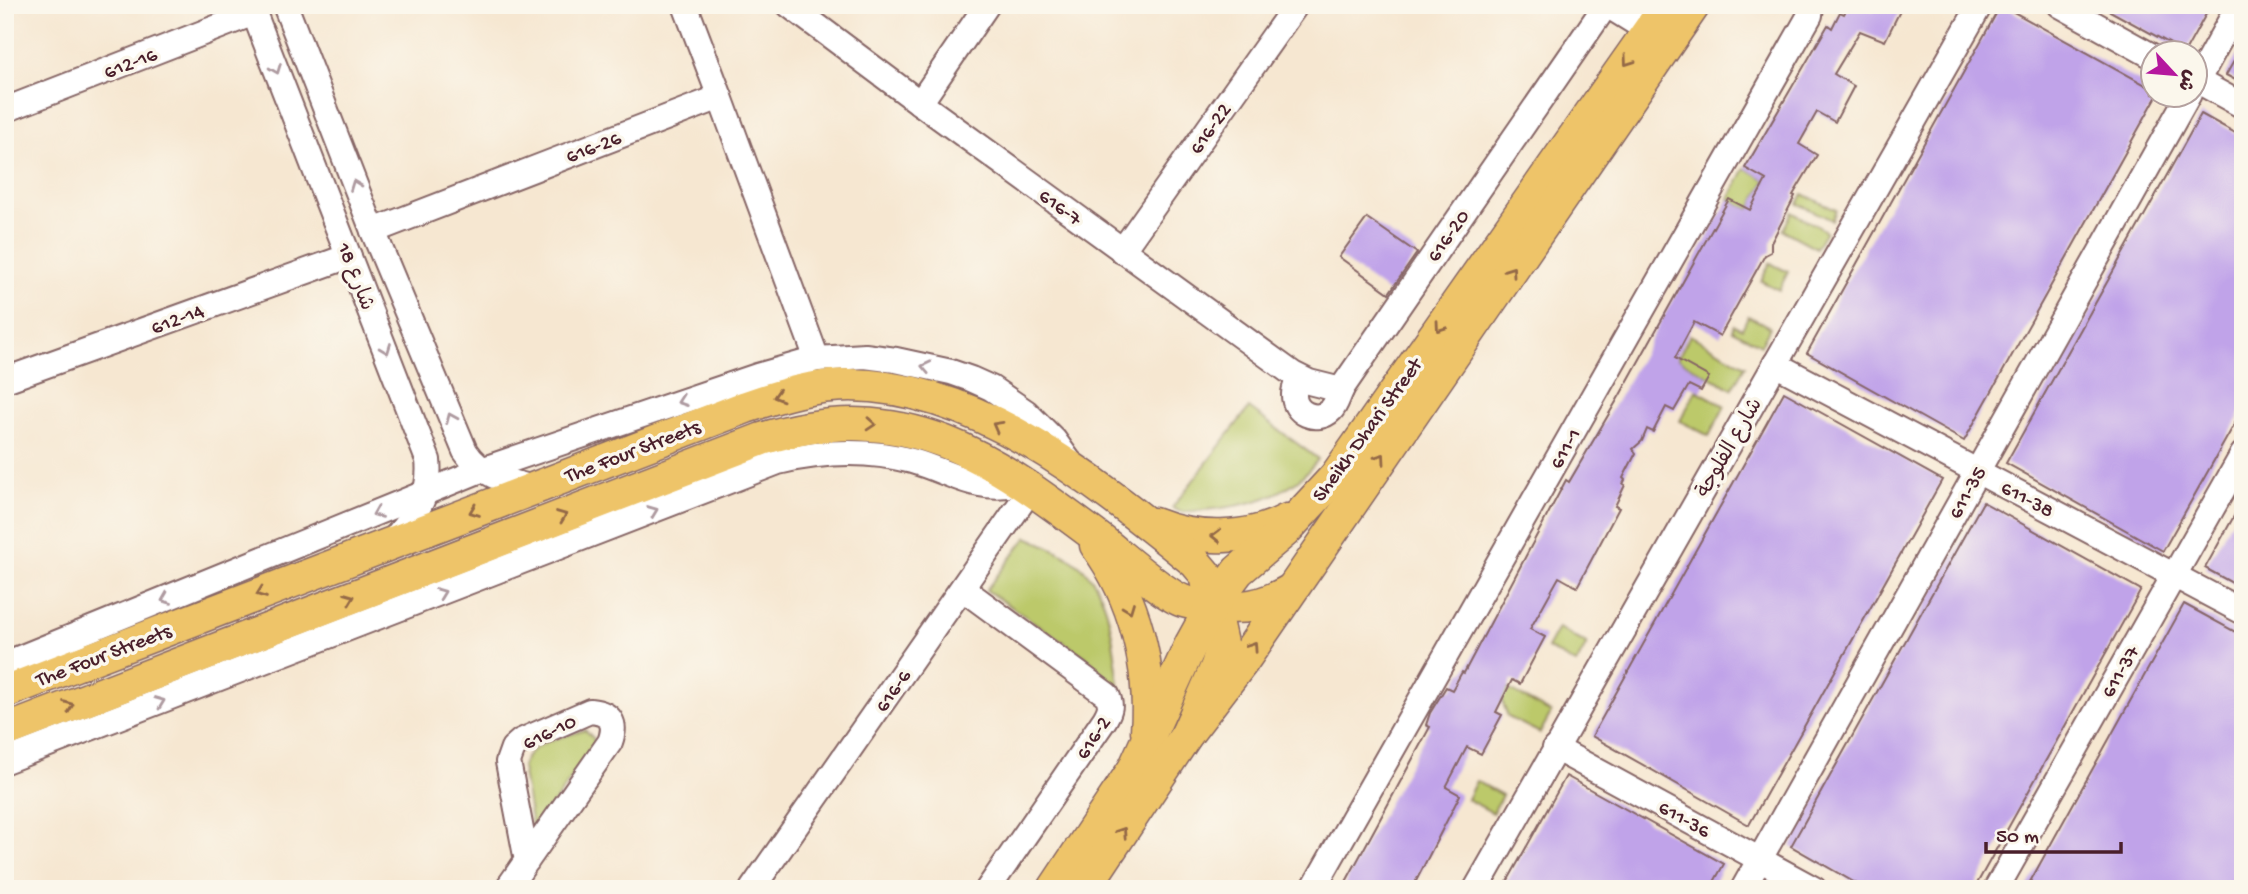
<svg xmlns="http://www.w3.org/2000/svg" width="2248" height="894" font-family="'Gochi Hand','Playpen Sans Arabic',sans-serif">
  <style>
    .green { fill: #bcc96b; stroke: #83744b; stroke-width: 2 }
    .building { fill: #c0a3e9 }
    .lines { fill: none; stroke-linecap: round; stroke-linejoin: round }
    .minor-casing { stroke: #866565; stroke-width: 28 }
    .major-casing { stroke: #866565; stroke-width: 35 }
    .minor { stroke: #fff; stroke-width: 24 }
    .major { stroke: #eec469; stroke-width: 32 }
    .oneway { stroke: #946947 }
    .oneway2 { stroke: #ae9aa0 }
    .labels { text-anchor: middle; stroke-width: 7; stroke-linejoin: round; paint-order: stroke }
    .street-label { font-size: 21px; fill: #4a1f2b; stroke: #fbf7ec }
  </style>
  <rect width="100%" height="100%" fill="#fbf7ec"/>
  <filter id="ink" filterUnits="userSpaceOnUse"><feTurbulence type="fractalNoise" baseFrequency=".0143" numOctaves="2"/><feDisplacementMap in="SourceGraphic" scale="14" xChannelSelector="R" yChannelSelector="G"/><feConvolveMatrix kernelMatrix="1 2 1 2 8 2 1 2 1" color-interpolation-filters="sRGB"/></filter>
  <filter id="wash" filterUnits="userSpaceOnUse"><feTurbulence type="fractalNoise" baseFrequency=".00686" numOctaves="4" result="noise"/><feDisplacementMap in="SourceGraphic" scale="28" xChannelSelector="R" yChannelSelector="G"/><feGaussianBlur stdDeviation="1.57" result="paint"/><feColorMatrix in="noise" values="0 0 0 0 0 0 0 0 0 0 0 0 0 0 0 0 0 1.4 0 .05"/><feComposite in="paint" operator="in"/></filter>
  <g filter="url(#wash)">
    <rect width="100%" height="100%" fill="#f6e7d1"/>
    <g class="green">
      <path d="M1745 168 1766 180 1750 210 1729 199Z"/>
      <path d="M1803 194 1836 210 1832 220 1798 204Z"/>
      <path d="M1792 212 1826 231 1816 248 1783 230Z"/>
      <path d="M1770 263 1788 272 1779 290 1761 281Z"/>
      <path d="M1748 316 1770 327 1761 345 1732 330 1734 325 1742 329Z"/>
      <path d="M1690 335 1745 366 1732 389 1677 359Z"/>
      <path d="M1696 390 1725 406 1709 436 1680 421Z"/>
      <path d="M1249 408 1318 459C1286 504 1231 508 1181 512L1172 508Z"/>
      <path d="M1027 537C1043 544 1061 551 1075 562 1113 588 1113 649 1120 691L1086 657 986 590Z"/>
      <path d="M1558 628 1587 644 1576 664 1547 648Z"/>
      <path d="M1503 686 1551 713 1540 733 1508 717 1499 692Z"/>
      <path d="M585 730 594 739V746L537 827 532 826 522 767C529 741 562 738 585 730Z"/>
      <path d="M1476 781 1502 795 1493 813 1467 799Z"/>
    </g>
    <g id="blocks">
      <g class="building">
        <path d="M1849 5H1862L1873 11 1876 5H1903L1885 41 1860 31 1834 74 1854 86 1835 122 1817 112 1799 144 1817 155 1793 195 1795 196 1771 243V252L1765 255 1720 336 1694 322 1675 358 1709 377 1701 391 1689 385 1674 411 1666 407 1653 432 1647 429 1642 441 1633 449 1636 453 1623 478 1625 480 1623 484 1625 485 1615 506 1619 508 1577 587 1559 577 1530 629 1545 637 1520 684 1512 680 1496 712 1502 715 1481 754 1467 747 1446 787 1460 795 1412 889H1342L1430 727 1426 725 1430 713 1446 687 1452 690 1462 672 1464 673 1566 480 1569 482 1620 395 1729 199 1750 210 1766 180 1745 168 1828 25 1832 28 1840 12 1844 14Z"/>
        <path d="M2001 5 2153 89V94H2158L1964 441 1807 353Z"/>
        <path d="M2099 5H2211L2185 52Z"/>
        <path d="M2243 45V84L2226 75Z"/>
        <path d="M2201 114 2243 137V409L2163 551 2006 463Z"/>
        <path d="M1367 218 1417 253 1389 293 1339 257Z"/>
        <path d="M1784 392 1942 480 1749 825 1592 736Z"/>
        <path d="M2243 500V589L2205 568Z"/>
        <path d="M1983 502 2141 590 1974 889H1866L1791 846Z"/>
        <path d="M2184 604 2243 636V872L2236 884 2233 889H2026Z"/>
        <path d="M1566 776 1724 864 1710 889H1503Z"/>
      </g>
    </g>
  </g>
  <g filter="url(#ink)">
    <use href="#blocks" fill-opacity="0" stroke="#866565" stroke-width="2"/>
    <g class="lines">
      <g class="minor-casing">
        <g id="minor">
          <path d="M251 5 428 460C432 498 414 514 392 542"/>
          <path d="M285 5 373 231 465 451C481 476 506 481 534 488"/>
          <path d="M789 5 920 103 1293 374 1309 382 1341 390"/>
          <path d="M1607 5 1649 31"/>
          <path d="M2060 5 2154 57"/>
          <path d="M2196 80 2243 106"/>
          <path d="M2196 83 2239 5"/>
          <path d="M720 97 817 359"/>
          <path d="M920 103 987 5"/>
          <path d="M5 110 254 13"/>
          <path d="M373 231 720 97 685 5"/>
          <path d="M1122 251 1296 5"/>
          <path d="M1775 364 2243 612"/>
          <path d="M1299 378C1297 383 1294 388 1294 394 1293 413 1317 424 1331 410 1337 404 1339 392 1344 385L1606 5"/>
          <path d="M5 380 349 256"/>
          <path d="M963 589 1107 695C1112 705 1110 710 1105 719L988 889"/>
          <path d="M5 664 481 470 757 376 817 359 865 356 896 360 951 372 971 379 991 388 1026 412 1054 440 1069 461"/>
          <path d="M1555 748 1814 889"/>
          <path d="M5 761 778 462C823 451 866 449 912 461 954 473 974 493 1021 483"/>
          <path d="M507 889 610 742C617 723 611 713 590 711L521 741 513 748 508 762 527 861"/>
          <path d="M752 889 1031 489"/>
          <path d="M1313 889 1810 15 1811 5"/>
          <path d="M1476 889 1980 5"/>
          <path d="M1743 889 2189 94"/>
          <path d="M1996 889 2243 454"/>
        </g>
      </g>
      <g class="major-casing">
        <g id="major">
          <path d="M1154 524C1196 541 1247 541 1287 520"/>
          <path d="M1096 545C1135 598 1152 667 1147 731"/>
          <path d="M5 692 746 407C780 395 814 385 850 385 980 386 1098 484 1195 562L1206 575 1222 648 1217 666 1187 734"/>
          <path d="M5 731 762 439C906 394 991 457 1102 541 1121 556 1163 594 1183 601 1192 604 1201 604 1209 605 1244 609 1260 608 1291 590"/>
          <path d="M1054 889 1134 769 1191 644 1212 606 1238 571 1285 531 1335 477 1667 5"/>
          <path d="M1084 889 1187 734 1243 661 1694 5"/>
        </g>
      </g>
      <use href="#minor" class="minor"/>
      <use href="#major" class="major"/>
    </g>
    <defs><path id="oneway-chevron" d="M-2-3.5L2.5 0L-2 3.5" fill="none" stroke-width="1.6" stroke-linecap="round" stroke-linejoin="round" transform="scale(1.75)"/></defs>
    <g class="oneway">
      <use href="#oneway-chevron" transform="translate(1628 61) rotate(125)"/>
      <use href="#oneway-chevron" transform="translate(1511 271) rotate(-55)"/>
      <use href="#oneway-chevron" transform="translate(1440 327) rotate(125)"/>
      <use href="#oneway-chevron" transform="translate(778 396) rotate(163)"/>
      <use href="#oneway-chevron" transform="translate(871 424) rotate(4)"/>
      <use href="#oneway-chevron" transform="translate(997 426) rotate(-151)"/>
      <use href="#oneway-chevron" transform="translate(1381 458) rotate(-55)"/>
      <use href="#oneway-chevron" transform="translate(474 511) rotate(159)"/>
      <use href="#oneway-chevron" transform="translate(562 516) rotate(-21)"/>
      <use href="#oneway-chevron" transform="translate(1216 536) rotate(-179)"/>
      <use href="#oneway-chevron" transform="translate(261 593) rotate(159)"/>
      <use href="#oneway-chevron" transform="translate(350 598) rotate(-21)"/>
      <use href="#oneway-chevron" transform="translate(1129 608) rotate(69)"/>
      <use href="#oneway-chevron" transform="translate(1253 646) rotate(-56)"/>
      <use href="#oneway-chevron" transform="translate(69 706) rotate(-21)"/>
      <use href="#oneway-chevron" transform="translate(1122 832) rotate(-56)"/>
    </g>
    <g class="oneway2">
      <use href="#oneway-chevron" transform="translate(276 69) rotate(69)"/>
      <use href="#oneway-chevron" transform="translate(355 185) rotate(-111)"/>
      <use href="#oneway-chevron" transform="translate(386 349) rotate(69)"/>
      <use href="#oneway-chevron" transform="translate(926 367) rotate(-168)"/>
      <use href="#oneway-chevron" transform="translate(682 401) rotate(161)"/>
      <use href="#oneway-chevron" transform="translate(451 418) rotate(-113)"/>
      <use href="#oneway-chevron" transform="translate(653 511) rotate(-21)"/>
      <use href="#oneway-chevron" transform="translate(377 513) rotate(158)"/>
      <use href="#oneway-chevron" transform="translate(441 593) rotate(-21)"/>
      <use href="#oneway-chevron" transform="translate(166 599) rotate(158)"/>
      <use href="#oneway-chevron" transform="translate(160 702) rotate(-21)"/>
    </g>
  </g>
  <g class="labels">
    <g class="street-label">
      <text transform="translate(130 62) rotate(-21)" y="7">612-16</text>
      <text transform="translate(1209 128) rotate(-55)" y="7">616-22</text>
      <text transform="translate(593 146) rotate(-21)" y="7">616-26</text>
      <text transform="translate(1061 206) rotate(36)" y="7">616-7</text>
      <text transform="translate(1447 235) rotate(-55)" y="7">616-20</text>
      <text transform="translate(357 276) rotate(69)" y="7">شارع 18</text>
      <text transform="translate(177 318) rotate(-20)" y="7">612-14</text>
      <text transform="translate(1366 429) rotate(-54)" y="7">Sheikh Dhari Street</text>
      <text transform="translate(1728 447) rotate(-60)" y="7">شارع الفلوجة</text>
      <text transform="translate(1564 448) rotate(-60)" y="7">611-1</text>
      <text transform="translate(632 450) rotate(-21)" y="7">The Four Streets</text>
      <text transform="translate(1966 492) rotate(-61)" y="7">611-35</text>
      <text transform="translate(2028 498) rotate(28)" y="7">611-38</text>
      <text transform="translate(103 654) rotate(-21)" y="7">The Four Streets</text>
      <text transform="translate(2119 671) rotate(-60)" y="7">611-37</text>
      <text transform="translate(892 690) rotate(-55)" y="7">616-6</text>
      <text transform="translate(549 731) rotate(-26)" y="7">616-10</text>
      <text transform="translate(1092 737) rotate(-57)" y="7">616-2</text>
      <text transform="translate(1685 818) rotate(29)" y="7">611-36</text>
    </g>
  </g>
  <rect width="2248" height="894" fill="none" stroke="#fbf7ec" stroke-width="28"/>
  <g transform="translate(2174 74) rotate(116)"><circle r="33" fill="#fbf7ec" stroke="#b4a19f" stroke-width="2"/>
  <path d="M0-5L12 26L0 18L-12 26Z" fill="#b5179e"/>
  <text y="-10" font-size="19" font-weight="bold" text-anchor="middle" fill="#4a1f2b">ش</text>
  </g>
  <path d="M1986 842v10h135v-10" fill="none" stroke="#4a1f2b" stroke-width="3.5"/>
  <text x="1996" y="842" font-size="21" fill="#4a1f2b" stroke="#fbf7ec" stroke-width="5" paint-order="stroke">50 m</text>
</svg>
